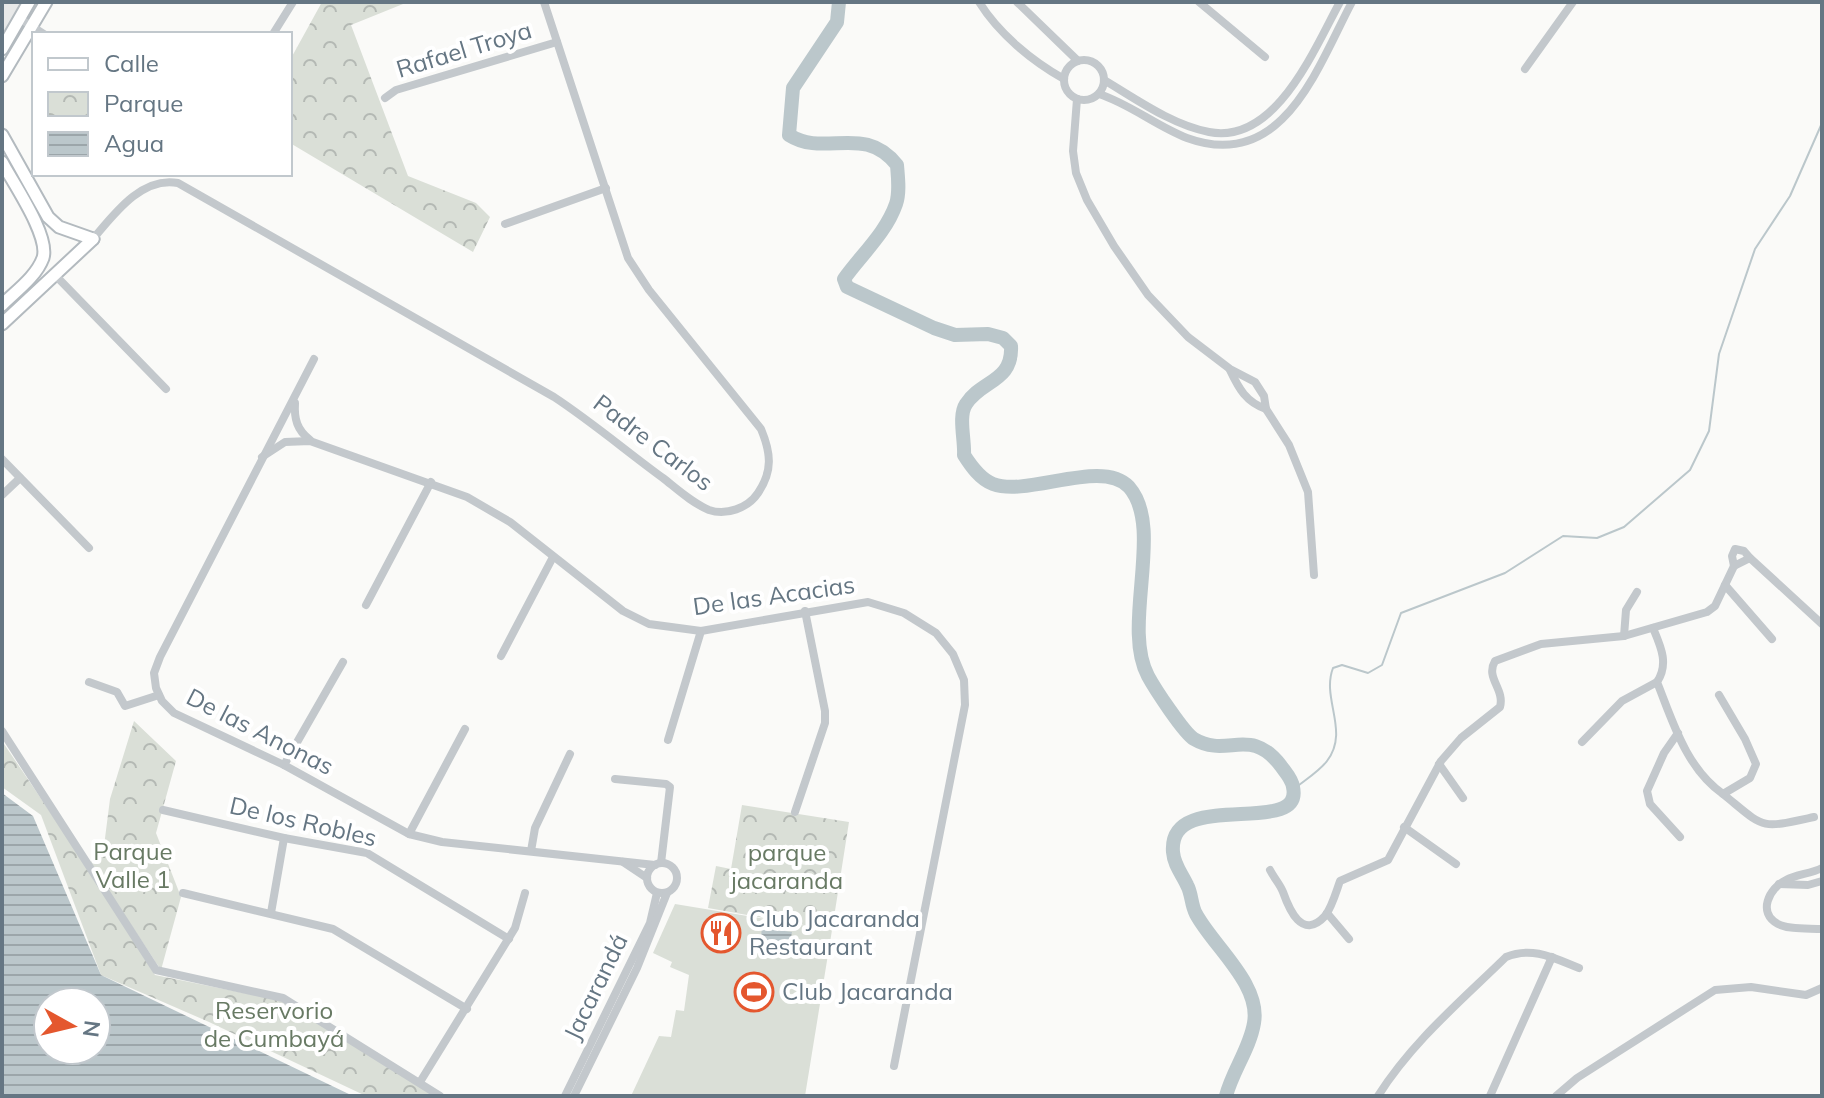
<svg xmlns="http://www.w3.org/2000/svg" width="1824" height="1098" font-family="Mulish,sans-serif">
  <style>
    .built { fill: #e8e9e9 }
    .park { fill: url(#park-crowns) }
    .pitch { fill: #dadfd7 }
    .water { fill: url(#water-rules); fill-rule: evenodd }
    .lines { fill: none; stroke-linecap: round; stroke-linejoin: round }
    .stream { stroke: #bbc7cb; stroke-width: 2 }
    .river { stroke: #bbc7cb; stroke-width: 14 }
    .secondary-casing { stroke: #b3babf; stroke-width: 15 }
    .street { stroke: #c3c8cc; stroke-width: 8 }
    .secondary { stroke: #fff; stroke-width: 11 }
    .labels { text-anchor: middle; stroke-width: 8; stroke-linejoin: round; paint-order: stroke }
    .street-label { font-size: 24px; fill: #657683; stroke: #fff }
    .park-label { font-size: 24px; fill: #687a64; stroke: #fff }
    .poi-label { font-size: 24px; fill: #657683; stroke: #fff; text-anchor: start }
  </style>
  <defs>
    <pattern id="park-crowns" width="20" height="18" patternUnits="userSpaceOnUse" patternTransform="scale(2)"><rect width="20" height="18" fill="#dadfd7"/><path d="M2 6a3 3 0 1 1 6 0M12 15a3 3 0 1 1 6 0" fill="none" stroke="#b4b9b4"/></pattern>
    <pattern id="water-rules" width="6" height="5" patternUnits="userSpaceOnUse" patternTransform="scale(2)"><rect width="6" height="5" fill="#bbc7cb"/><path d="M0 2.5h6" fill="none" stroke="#9ca6aa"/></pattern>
  </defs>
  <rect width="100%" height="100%" fill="#fafaf8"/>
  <path class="built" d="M2 2H23L2 37Z"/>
  <g class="park">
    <path d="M322 2H408L351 25 408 176 476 203 490 217 473 252 290 143V60Z"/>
    <path d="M134 721 176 761 156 833 181 897 161 970 90 863 104 846 110 799Z"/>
    <path d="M2 741 84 862 155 975 283 1001 444 1096H366L209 1022 101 975 41 815 2 787Z"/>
    <path d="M742 805 849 822 832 930 708 908 716 866 731 869Z"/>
  </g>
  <path class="pitch" d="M675 904 832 930 805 1096H631L659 1036 671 1037 676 1010 684 1011 689 975 670 967 672 962 653 953Z"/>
  <g class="water">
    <path d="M2 793 33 816 101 975 353 1096H2ZM48 1002H96V1050H48Z"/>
    <path d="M762 928 792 932 789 948 760 944Z"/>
  </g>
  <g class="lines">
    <path class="stream" d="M1288 794C1300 783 1318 773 1327 761 1350 731 1321 699 1333 668L1342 665 1368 673 1382 665 1401 613 1505 573 1563 536 1597 538 1624 527 1690 470 1709 431 1719 354 1755 249 1790 196 1822 123"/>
    <path class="river" d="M839 2 837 22 793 88 789 135C825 158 864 123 897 165 898 178 900 192 896 204 886 233 861 255 844 279L847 287 934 328 955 335 988 334 1003 338 1011 346C1013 382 981 380 966 404 958 416 965 440 964 455 971 466 980 479 993 484 1029 497 1102 458 1129 487 1165 528 1121 626 1148 676 1155 689 1184 733 1194 739 1228 759 1250 725 1281 766 1286 773 1292 779 1293 787 1304 839 1168 786 1173 852 1174 865 1182 874 1187 885 1192 894 1191 905 1196 914 1213 946 1261 984 1254 1023 1250 1048 1232 1072 1226 1096"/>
    <g class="secondary-casing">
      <g id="secondary">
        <path d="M2 49 29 2"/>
        <path d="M2 76 46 2"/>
        <path d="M2 135 48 217 59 227 93 239"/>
        <path d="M2 162C13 183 50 236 43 258 36 277 16 291 2 305"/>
        <path d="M2 324 93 239"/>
      </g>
    </g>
    <g class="street">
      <path d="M979 2C999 34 1032 61 1064 79"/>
      <path d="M1017 2 1078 61"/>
      <path d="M1199 2 1265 57"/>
      <path d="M19 18 44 34"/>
      <path d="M273 34 293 2"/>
      <circle cx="1084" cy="80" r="20"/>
      <path d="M1525 69 1573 2"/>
      <path d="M1104 80C1136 99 1172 125 1209 132 1276 145 1314 49 1340 2"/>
      <path d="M1099 94C1130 104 1156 126 1187 138 1283 173 1317 68 1352 2"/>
      <path d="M385 98 396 90 557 42"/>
      <path d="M1077 99 1073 151 1076 173 1087 200 1114 246 1148 295 1188 337 1230 369 1255 382 1264 396 1266 409 1289 445 1308 492 1314 575"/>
      <path d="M505 224 606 188"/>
      <path d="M93 239C114 214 142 176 178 183L554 397C592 422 626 451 663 478 677 489 692 503 709 510 726 516 748 508 758 493 773 471 771 453 761 429L649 290 628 258 544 2"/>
      <path d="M55 275 166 389"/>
      <path d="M314 359 160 657 154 673 156 688 162 701 174 713 284 765 409 834 442 842 655 865"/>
      <path d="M1230 370C1239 389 1246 402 1266 409"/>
      <path d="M295 403C294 419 297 430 310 440"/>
      <path d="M262 457 285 442 310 441 467 497 510 522 623 611 649 624 701 631 868 602 904 613 936 633 953 654 964 680 965 705 894 1066"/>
      <path d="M2 459 89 548"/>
      <path d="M2 495 20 478"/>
      <path d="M1734 566 1732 556 1735 549 1744 551 1750 558"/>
      <path d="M1725 585 1772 639"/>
      <path d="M366 605 431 482"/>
      <path d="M1653 628C1661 647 1669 664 1657 682 1673 722 1686 768 1723 794L1750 778 1756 764 1745 739 1719 695"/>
      <path d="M1624 636 1626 610 1637 592"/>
      <path d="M501 656 553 557"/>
      <path d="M89 682 117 692 125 706 159 695"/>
      <path d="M2 731 156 970 283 998 440 1096"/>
      <path d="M1678 733 1664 753 1647 791 1650 804 1680 837"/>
      <path d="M668 740 701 631"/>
      <path d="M1582 742 1622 701 1657 682"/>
      <path d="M1439 764 1463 798"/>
      <path d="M284 765 343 662"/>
      <path d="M615 779 666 784 670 787 661 863"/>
      <path d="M1723 794C1766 829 1758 829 1814 817"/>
      <path d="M163 810 284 838 367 853 509 939"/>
      <path d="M795 812 825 723V711L805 611"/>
      <path d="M1404 827 1456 864"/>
      <path d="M409 834 465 729"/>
      <path d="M531 851 535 828 570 754"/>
      <path d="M623 862 647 878"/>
      <circle cx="662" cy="878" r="15"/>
      <path d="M1822 868C1810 874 1797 874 1786 880 1769 888 1757 913 1778 924 1790 930 1809 928 1822 929"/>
      <path d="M1270 870C1274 878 1280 884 1283 892 1289 909 1302 941 1325 916 1332 907 1336 892 1340 881L1388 860 1441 761 1461 738 1500 707C1505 689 1485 678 1495 661L1541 644 1624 636 1707 612 1715 606 1734 566 1750 558 1822 624"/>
      <path d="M1779 884 1808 885 1822 881"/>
      <path d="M183 893 333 929 467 1009"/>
      <path d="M271 913 284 838"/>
      <path d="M1327 913 1349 939"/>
      <path d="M420 1082 515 928 525 893"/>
      <path d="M565 1096 650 923 657 893"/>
      <path d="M574 1096 637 968 667 893"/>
      <path d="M1378 1096C1412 1042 1461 1001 1506 957 1532 946 1554 958 1579 968"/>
      <path d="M1490 1096 1552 957"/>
      <path d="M1556 1096 1577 1078 1715 990 1751 987 1806 995 1822 988"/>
    </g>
    <use href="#secondary" class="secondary"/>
  </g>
  <defs>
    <g id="restaurant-ring" transform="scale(2)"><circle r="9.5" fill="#fff" stroke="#e4572e" stroke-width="1.5"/><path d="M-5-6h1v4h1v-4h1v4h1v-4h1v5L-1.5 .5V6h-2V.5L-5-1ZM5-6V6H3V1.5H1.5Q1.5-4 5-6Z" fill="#e4572e"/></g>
    <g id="stadium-ring" transform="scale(2)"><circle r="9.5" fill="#fff" stroke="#e4572e" stroke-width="1.5"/><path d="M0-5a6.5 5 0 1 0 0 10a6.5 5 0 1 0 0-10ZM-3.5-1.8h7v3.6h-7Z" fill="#e4572e"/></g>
  </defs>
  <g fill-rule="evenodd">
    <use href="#restaurant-ring" x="721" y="933"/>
    <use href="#stadium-ring" x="754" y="992"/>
  </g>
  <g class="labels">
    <g class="street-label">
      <text transform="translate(464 50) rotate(-17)" y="8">Rafael Troya</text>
      <text transform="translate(653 443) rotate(37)" y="8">Padre Carlos</text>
      <text transform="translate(774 596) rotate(-8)" y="8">De las Acacias</text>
      <text transform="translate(260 732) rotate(27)" y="8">De las Anonas</text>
      <text transform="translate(303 822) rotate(13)" y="8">De los Robles</text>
      <text transform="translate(596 987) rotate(-64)" y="8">Jacarandá</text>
    </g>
    <g class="park-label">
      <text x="133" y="860">Parque<tspan x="133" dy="28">Valle 1</tspan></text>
      <text x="787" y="861">parque<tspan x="787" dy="28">jacaranda</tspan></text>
      <text x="274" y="1019">Reservorio<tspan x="274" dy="28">de Cumbayá</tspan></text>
    </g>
    <g class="poi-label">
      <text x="749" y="927">Club Jacaranda<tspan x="749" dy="28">Restaurant</tspan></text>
      <text x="782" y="1000">Club Jacaranda</text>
    </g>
  </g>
  <rect width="1824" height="1098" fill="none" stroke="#657683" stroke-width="8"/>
  <rect x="32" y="32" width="260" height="144" fill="#ffffff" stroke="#c1c8cd" stroke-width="2"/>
  <rect x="48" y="58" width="40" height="12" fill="#ffffff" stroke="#c1c8cd" stroke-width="2"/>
  <text x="104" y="72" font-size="24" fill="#657683">Calle</text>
  <rect x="48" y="92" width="40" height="24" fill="url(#park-crowns)" stroke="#c1c8cd" stroke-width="2"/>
  <text x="104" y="112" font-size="24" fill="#657683">Parque</text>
  <rect x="48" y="132" width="40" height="24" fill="url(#water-rules)" stroke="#c1c8cd" stroke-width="2"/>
  <text x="104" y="152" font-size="24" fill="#657683">Agua</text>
  <g transform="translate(72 1026) rotate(98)"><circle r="38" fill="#ffffff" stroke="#c1c8cd" stroke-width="2"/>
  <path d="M0-6L14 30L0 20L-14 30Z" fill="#e4572e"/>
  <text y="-12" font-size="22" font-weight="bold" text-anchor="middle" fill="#657683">N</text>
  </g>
</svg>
